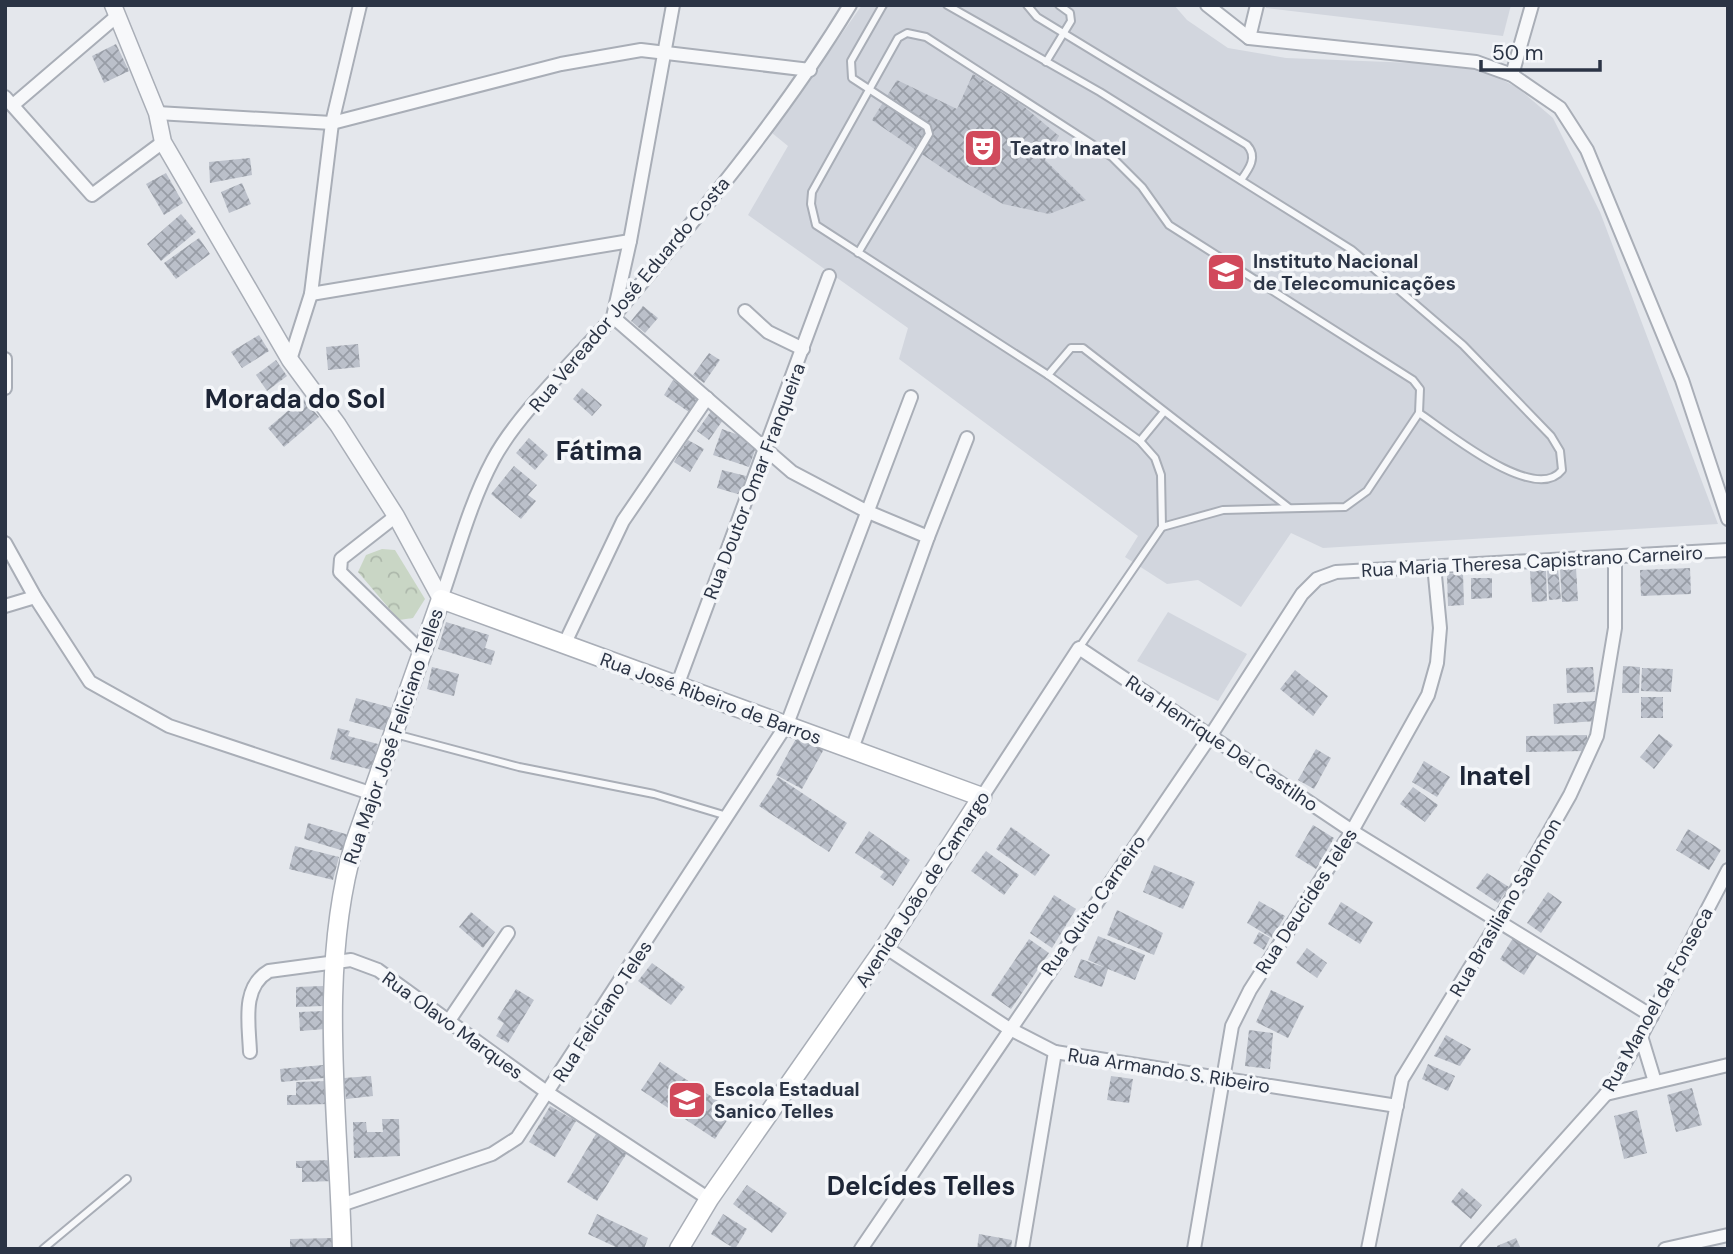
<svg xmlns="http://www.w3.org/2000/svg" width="1733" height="1254" font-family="'DM Sans',sans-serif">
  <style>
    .built { fill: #d2d6de }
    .park { fill: url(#park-crowns) }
    .building { fill: url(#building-cross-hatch) }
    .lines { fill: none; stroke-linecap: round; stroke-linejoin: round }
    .service-casing { stroke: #a9aeb7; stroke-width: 10 }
    .minor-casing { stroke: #a9aeb7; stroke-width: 16 }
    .tertiary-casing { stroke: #a9aeb7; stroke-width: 19 }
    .secondary-casing { stroke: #a9aeb7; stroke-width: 21 }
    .service { stroke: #f7f8fa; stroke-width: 6 }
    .minor { stroke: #f7f8fa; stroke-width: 12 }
    .tertiary { stroke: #f7f8fa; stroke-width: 16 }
    .secondary { stroke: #fff; stroke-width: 18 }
    .labels { text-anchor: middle; stroke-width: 7; stroke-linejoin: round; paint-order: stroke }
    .poi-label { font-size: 19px; font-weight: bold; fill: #2b3445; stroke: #f4f6f9; text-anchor: start }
    .street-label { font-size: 19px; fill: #2b3445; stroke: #f4f6f9 }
    .district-label { font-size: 26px; font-weight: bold; fill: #1d2536; stroke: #f4f6f9 }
  </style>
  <defs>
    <pattern id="park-crowns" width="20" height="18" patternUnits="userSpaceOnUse" patternTransform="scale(1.75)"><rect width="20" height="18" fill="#c9d6c5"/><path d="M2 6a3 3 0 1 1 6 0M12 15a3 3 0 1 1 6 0" fill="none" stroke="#adb8ab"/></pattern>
    <pattern id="building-cross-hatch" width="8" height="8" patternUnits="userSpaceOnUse" patternTransform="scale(1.75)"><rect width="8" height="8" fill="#bbc0ca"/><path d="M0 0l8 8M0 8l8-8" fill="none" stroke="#989da6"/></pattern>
  </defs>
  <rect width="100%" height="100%" fill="#e4e7ec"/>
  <g class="built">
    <path d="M862 5H1174L1187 20 1228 48 1286 58 1465 65 1491 74 1518 88 1553 118 1600 212 1718 524 1323 548 1291 533 1241 607 1198 580 1167 584 1125 557 1138 536 899 359 908 328 748 215 788 146 772 133Z"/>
    <path d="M1266 5H1511L1503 36 1266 8Z"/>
    <path d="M1168 612 1247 654 1218 701 1137 661Z"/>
  </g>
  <path class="park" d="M382 549 395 550 425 599 413 618 399 620 358 572 366 555Z"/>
  <g class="building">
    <path d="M116 44 129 71 104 83 92 56Z"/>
    <path d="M973 74 1022 105 1059 136 1045 160 1086 200 1049 214 1003 204 954 176 872 120 897 80 957 109Z"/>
    <path d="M250 158 252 175 210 183 209 162Z"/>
    <path d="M166 173 183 203 164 215 146 184Z"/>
    <path d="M242 183 251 204 229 213 221 192Z"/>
    <path d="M181 214 196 232 161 261 147 244Z"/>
    <path d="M199 238 210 254 176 279 164 263Z"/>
    <path d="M643 306 658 318 645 333 631 321Z"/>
    <path d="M259 335 269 351 242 368 231 352Z"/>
    <path d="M358 344 360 367 328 370 326 347Z"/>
    <path d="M709 353 720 360 704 383 693 375Z"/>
    <path d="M276 360 287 376 267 391 256 375Z"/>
    <path d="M673 380 699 396 689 412 664 395Z"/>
    <path d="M582 388 602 405 592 416 573 399Z"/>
    <path d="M303 398 319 417 284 447 268 428Z"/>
    <path d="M711 411 723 420 709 440 697 431Z"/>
    <path d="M722 429 758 442 749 467 713 455Z"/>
    <path d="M529 438 548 455 535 470 516 453Z"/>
    <path d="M688 440 704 449 690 472 674 462Z"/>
    <path d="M514 466 537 485 528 495 536 501 521 519 491 494Z"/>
    <path d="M722 470 746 476 741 495 717 488Z"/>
    <path d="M1576 568 1578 601 1562 602 1560 569Z"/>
    <path d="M1690 568 1691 594 1641 596 1640 570Z"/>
    <path d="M1558 569 1561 599 1549 600 1547 570Z"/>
    <path d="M1546 570 1547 601 1532 602 1530 571Z"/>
    <path d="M1447 574H1463L1464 605 1448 606Z"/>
    <path d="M1471 578H1492V598L1471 599Z"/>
    <path d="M446 622 489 635 485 648 495 651 491 665 438 649Z"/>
    <path d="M1623 666 1640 667 1639 693H1622Z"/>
    <path d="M432 667 459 674 454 696 427 689Z"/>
    <path d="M1593 667 1595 692 1567 693 1566 668Z"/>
    <path d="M1642 668 1673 669 1671 692 1641 691Z"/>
    <path d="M1295 670 1328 696 1313 716 1280 689Z"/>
    <rect x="1641" y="697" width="22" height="21"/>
    <path d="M356 698 396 709 390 732 349 721Z"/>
    <path d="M1595 701 1596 721 1554 724 1553 704Z"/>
    <path d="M338 728 350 731 348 736 378 744 372 770 330 759Z"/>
    <path d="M1659 734 1673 745 1654 769 1640 757Z"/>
    <path d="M798 735 824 749 802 789 776 775Z"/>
    <path d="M1587 735V751L1526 752V736Z"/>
    <path d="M1316 749 1331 758 1314 789 1298 780Z"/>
    <path d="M1424 761 1450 777 1437 797 1412 782Z"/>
    <path d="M778 777 847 823 829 852 759 806Z"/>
    <path d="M1413 787 1438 805 1425 822 1400 804Z"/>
    <path d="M308 823 349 835 344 851 304 839Z"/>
    <path d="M1313 825 1334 838 1316 869 1295 856Z"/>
    <path d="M1011 827 1050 855 1035 876 996 849Z"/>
    <path d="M1688 829 1721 850 1709 870 1676 850Z"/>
    <path d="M869 831 910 860 893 886 880 877 884 872 855 853Z"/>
    <path d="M295 846 339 857 333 880 289 869Z"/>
    <path d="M986 851 1019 875 1004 895 971 871Z"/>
    <path d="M1154 865 1195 882 1183 909 1143 892Z"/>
    <path d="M1487 873 1509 887 1498 903 1476 888Z"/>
    <path d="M1548 892 1562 902 1541 933 1527 923Z"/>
    <path d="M1054 895 1076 909 1052 948 1030 933Z"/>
    <path d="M1259 901 1285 916 1272 938 1247 923Z"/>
    <path d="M1341 902 1373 922 1360 944 1328 924Z"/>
    <path d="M1117 910 1163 933 1154 955 1107 935Z"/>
    <path d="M471 912 495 932 483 948 459 927Z"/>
    <path d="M1259 932 1270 938 1264 950 1253 943Z"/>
    <path d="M1515 935 1539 951 1524 975 1500 959Z"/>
    <path d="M1098 936 1145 955 1135 980 1108 969 1102 987 1074 977 1081 959 1106 968 1088 960Z"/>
    <path d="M1029 939 1049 953 1011 1009 991 995Z"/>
    <path d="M1307 948 1327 963 1317 978 1296 963Z"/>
    <path d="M652 963 685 987 671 1005 638 981Z"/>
    <path d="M324 986V1006L296 1007V987Z"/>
    <path d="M516 989 534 1000 508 1043 496 1036 504 1023 497 1019Z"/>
    <path d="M1271 990 1304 1006 1288 1038 1256 1022Z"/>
    <path d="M325 1011 326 1029 300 1031 299 1012Z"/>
    <path d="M1249 1030 1273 1033 1270 1069 1245 1066Z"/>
    <path d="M1446 1035 1471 1049 1460 1066 1434 1056Z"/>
    <path d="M660 1062 733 1111 715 1139 641 1090Z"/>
    <path d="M1428 1064 1455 1076 1448 1091 1422 1079Z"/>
    <path d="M323 1065 324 1078 281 1082 280 1069Z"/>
    <path d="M371 1076 373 1096 346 1099 344 1078Z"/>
    <path d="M1111 1076 1133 1079 1129 1103 1107 1100Z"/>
    <path d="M328 1081 329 1104 287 1105V1095H296V1082Z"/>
    <path d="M1692 1088 1702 1125 1676 1132 1667 1095Z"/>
    <path d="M550 1106 576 1121 555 1157 529 1142Z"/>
    <path d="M1637 1110 1647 1153 1624 1159 1614 1116Z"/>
    <path d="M382 1119H399L400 1156 354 1158 353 1122H366L367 1132H383Z"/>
    <path d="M596 1134 627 1153 597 1201 567 1182Z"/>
    <path d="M336 1160V1181L302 1182V1168H296V1161Z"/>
    <path d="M747 1185 787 1213 772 1233 733 1204Z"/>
    <path d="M1462 1188 1482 1205 1471 1219 1451 1202Z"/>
    <path d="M597 1214 648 1238 644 1249H620L588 1234Z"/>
    <path d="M723 1214 747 1229 735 1249 711 1234Z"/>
    <path d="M979 1234 1012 1240 1011 1249H977Z"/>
    <path d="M334 1238V1249H290V1239Z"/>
    <path d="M1516 1238 1521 1249H1498L1497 1246Z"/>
  </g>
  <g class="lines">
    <g class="service-casing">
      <g id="service">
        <path d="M947 5 1100 92 1352 250 1463 345 1551 436 1560 451 1562 470C1535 505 1446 431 1419 413"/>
        <path d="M1027 5 1037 17 1247 145C1258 157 1249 169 1241 180"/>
        <path d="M907 33 926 37 1112 157 1142 187 1169 225 1413 380 1420 389 1419 413 1367 491 1345 507 1223 510 1162 527 1161 475 1155 458 1140 441 1048 375 816 225 811 204 812 192 898 38Z"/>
        <path d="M1046 62 1071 21 1070 13 1059 5"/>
        <path d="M858 253 929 134 927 127 852 78 851 61 883 5"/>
        <path d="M1048 375 1071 348H1083L1288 507"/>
        <path d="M1140 441 1163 413"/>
        <path d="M1079 648 1162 527"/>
        <path d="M395 734 519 767 654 794 727 816"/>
        <path d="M43 1249 127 1179"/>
      </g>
    </g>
    <g class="minor-casing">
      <g id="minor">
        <path d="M673 5 630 241 613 317 792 472 866 511 928 537"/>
        <path d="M1207 5 1249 38 1476 62 1512 75 1560 108 1587 150 1682 380 1728 519"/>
        <path d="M1249 38 1257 5"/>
        <path d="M1512 75 1532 5"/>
        <path d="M5 97 92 195 163 142"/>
        <path d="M13 105 117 16"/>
        <path d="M157 113 332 123 561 64 641 50 810 70"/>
        <path d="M311 294 630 241"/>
        <path d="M745 311 768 332 803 349"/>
        <path d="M5 359V388"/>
        <path d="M290 360 311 294 332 123 360 5"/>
        <path d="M396 516 341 559 340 572 422 652"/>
        <path d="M5 543 35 597 90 682 169 726 373 794"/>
        <path d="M441 599C457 553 470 503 493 460 518 413 576 359 612 318 697 218 782 117 850 5"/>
        <path d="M5 606 35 597"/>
        <path d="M564 645 623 521 707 398"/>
        <path d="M677 686 829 276"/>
        <path d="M852 749 928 537 967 438"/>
        <path d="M982 797 1079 648 1352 831 1652 1016"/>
        <path d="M885 947 1008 1028 1055 1052 1397 1106"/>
        <path d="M448 1022 508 933"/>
        <path d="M1641 1036 1655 1082"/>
        <path d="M250 1052C249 1024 241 987 269 971L351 960 378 970 548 1093 709 1199"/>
        <path d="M1606 1094 1728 1065"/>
        <path d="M341 1205 492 1154 517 1138 787 724 911 397"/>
        <path d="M861 1249 1211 735 1302 594 1317 579 1336 572 1728 550"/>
        <path d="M1022 1249 1055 1052"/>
        <path d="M1194 1249 1232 1026 1250 990 1352 831 1428 695 1437 663 1440 628 1434 565"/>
        <path d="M1368 1249 1402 1079 1498 922 1570 795 1597 736 1615 628V559"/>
        <path d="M1467 1249 1606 1094 1641 1036 1728 870"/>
        <path d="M1665 1249 1728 1235"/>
      </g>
    </g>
    <g class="tertiary-casing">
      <path id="tertiary" d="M113 5 157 113 163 142 290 360 338 425 396 516 441 599"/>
    </g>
    <g class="secondary-casing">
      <path id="secondary" d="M342 1249C339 1118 317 971 354 845L441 599 982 797 885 947 709 1199 679 1249"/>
    </g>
    <use href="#service" class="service"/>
    <use href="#minor" class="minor"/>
    <use href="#tertiary" class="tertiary"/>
    <use href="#secondary" class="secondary"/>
  </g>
  <defs>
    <g id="theatre-square" transform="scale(2.0125)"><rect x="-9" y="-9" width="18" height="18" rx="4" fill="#d1495b" stroke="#f4f6f9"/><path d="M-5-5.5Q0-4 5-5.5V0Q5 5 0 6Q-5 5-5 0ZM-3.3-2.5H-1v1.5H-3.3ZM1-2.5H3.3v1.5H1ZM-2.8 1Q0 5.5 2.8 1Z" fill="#fff"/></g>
    <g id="school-square" transform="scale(2.0125)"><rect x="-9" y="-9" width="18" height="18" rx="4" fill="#d1495b" stroke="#f4f6f9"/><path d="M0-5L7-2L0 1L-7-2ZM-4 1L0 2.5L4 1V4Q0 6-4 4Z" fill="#fff"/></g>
  </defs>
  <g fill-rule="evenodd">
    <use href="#theatre-square" x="983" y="148"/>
    <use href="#school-square" x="1226" y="272"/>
    <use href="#school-square" x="687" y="1100"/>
  </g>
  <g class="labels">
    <g class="poi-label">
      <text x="1010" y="155">Teatro Inatel</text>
      <text x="1253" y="268">Instituto Nacional<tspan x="1253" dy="22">de Telecomunicações</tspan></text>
      <text x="714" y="1096">Escola Estadual<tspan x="714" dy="22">Sanico Telles</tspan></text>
    </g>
    <g class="street-label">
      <text transform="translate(629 294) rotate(-50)" y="7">Rua Vereador José Eduardo Costa</text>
      <text transform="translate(754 481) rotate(-69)" y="7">Rua Doutor Omar Franqueira</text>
      <text transform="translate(1532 561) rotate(-3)" y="7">Rua Maria Theresa Capistrano Carneiro</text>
      <text transform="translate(711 698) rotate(20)" y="7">Rua José Ribeiro de Barros</text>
      <text transform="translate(393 736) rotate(-71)" y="7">Rua Major José Feliciano Telles</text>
      <text transform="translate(1222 743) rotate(34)" y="7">Rua Henrique Del Castilho</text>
      <text transform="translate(922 889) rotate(-57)" y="7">Avenida João de Camargo</text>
      <text transform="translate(1306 901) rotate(-57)" y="7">Rua Deucides Teles</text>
      <text transform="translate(1093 905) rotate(-55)" y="7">Rua Quito Carneiro</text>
      <text transform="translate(1505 907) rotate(-60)" y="7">Rua Brasiliano Salomon</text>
      <text transform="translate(1657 999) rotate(-61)" y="7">Rua Manoel da Fonseca</text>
      <text transform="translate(602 1011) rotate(-57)" y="7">Rua Feliciano Teles</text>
      <text transform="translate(453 1025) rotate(36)" y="7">Rua Olavo Marques</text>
      <text transform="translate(1169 1070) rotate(9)" y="7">Rua Armando S. Ribeiro</text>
    </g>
    <g class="district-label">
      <text x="295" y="408">Morada do Sol</text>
      <text x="599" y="460">Fátima</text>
      <text x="1495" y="785">Inatel</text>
      <text x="921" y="1195">Delcídes Telles</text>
    </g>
  </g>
  <rect width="1733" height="1254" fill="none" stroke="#2b3445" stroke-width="14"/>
  <path d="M1481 60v10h119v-10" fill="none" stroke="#2b3445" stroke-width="3.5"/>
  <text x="1492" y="60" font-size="21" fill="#2b3445" stroke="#f4f6f9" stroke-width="5" paint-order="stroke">50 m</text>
</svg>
